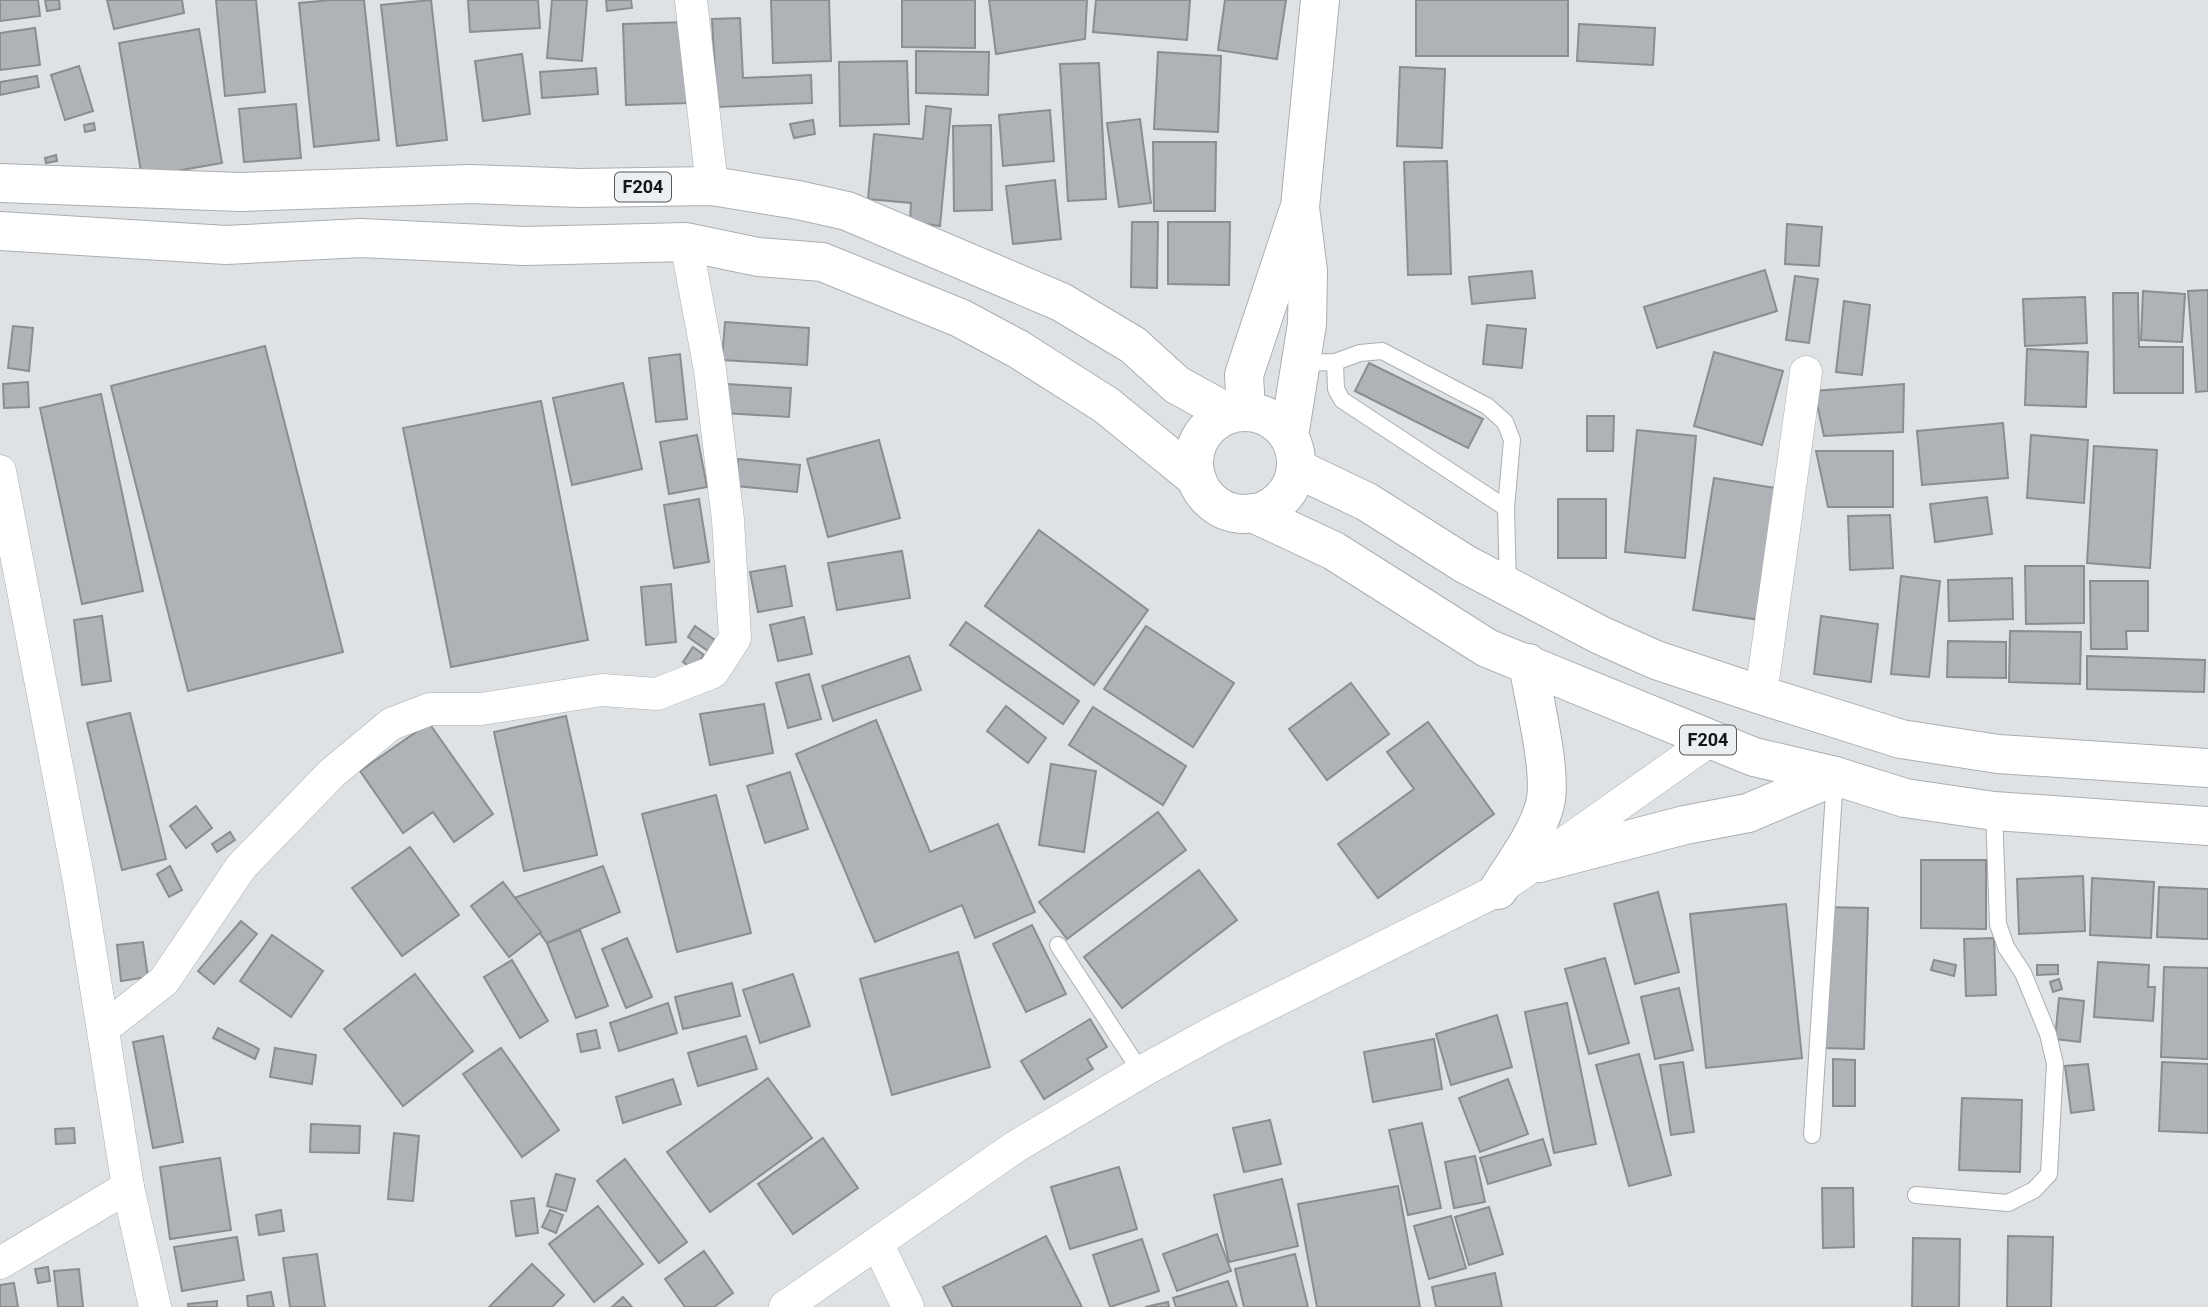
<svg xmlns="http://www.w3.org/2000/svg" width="2208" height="1307" font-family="Roboto,sans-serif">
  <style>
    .building { fill: #afb2b6; stroke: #8a8e91; stroke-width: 2 }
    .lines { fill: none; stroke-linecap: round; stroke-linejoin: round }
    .lane-casing { stroke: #abaeb2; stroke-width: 18 }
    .street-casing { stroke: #abaeb2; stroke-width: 33 }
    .secondary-casing { stroke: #abaeb2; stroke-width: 40 }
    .primary-casing { stroke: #abaeb2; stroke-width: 40 }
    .lane { stroke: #fff; stroke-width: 16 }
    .street { stroke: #fff; stroke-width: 32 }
    .secondary { stroke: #fff; stroke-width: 38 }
    .primary { stroke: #fff; stroke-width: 38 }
    .labels { text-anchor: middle; stroke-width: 5; stroke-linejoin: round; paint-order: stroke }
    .shield { fill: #ebeff2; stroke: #555759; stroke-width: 2 }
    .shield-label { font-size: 18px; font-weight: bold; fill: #151617 }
  </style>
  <rect width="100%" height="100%" fill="#dee2e5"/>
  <g class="building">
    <path d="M0 0H38L40 16 0 21Z"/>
    <path d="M45 0H59L60 9 47 11Z"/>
    <path d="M107 0H182L184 13 114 29Z"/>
    <path d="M216 0H256L265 92 225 96Z"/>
    <path d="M331 0H364L379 140 314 147 299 3Z"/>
    <path d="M431 0 447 140 397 146 381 5Z"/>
    <path d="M468 0H538L540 28 470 32Z"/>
    <path d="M552 0H587L582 61 547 58Z"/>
    <path d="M606 0H631L632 8 607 11Z"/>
    <path d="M771 0H829L831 61 773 63Z"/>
    <path d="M902 0H975V48L902 47Z"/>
    <path d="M989 0H1087L1085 39 996 54Z"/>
    <path d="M1096 0H1190L1187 40 1093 32Z"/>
    <path d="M1225 0H1286L1277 59 1218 50Z"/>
    <rect x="1416" y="0" width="152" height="56"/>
    <path d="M740 18 743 78 811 75 812 103 717 107 712 19Z"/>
    <path d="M687 22 690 103 626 105 623 24Z"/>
    <path d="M1579 24 1655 28 1653 65 1577 61Z"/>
    <path d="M35 28 40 65 0 70V33Z"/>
    <path d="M199 29 222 163 142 177 119 43Z"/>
    <path d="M916 51 989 52 988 95 916 93Z"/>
    <path d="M1158 52 1221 56 1218 132 1154 129Z"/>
    <path d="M522 54 530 114 483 121 475 61Z"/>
    <path d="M907 61 909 124 840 126 839 62Z"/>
    <path d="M1099 63 1106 199 1068 201 1060 64Z"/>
    <path d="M79 66 93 111 65 120 51 75Z"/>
    <path d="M1400 67 1445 69 1442 148 1397 146Z"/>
    <path d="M596 68 598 94 542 98 540 72Z"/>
    <path d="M37 76 39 87 0 95V82Z"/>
    <path d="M296 104 301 158 244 162 239 109Z"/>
    <path d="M926 106 951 109 940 226 910 222 911 203 868 199 874 134 923 139Z"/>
    <path d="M1050 110 1054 161 1003 166 999 115Z"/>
    <path d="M1140 119 1151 203 1119 207 1107 123Z"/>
    <path d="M813 120 815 134 794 138 790 124Z"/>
    <path d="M94 123 95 130 85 132 84 125Z"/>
    <path d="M991 125 992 210 954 211 953 126Z"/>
    <path d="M1153 142H1216L1215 211H1154Z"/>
    <path d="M56 155 57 161 46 163 45 158Z"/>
    <path d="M1447 161 1451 274 1408 275 1404 162Z"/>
    <path d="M1055 180 1061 239 1013 244 1006 186Z"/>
    <path d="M1132 222H1158L1157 288 1131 287Z"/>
    <path d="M1168 222H1230L1229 285 1168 284Z"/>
    <path d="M1787 224 1822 227 1819 266 1785 264Z"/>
    <path d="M1765 270 1777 311 1657 348 1644 307Z"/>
    <path d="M1532 271 1535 298 1472 304 1469 277Z"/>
    <path d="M1795 276 1818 279 1809 343 1786 340Z"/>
    <path d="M2208 290V391L2196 392 2188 291Z"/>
    <path d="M2143 291 2185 294 2182 342 2141 340Z"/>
    <path d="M2113 293H2138L2139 347H2183V393H2114Z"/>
    <path d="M2085 297 2087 343 2025 346 2023 299Z"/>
    <path d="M1844 301 1870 305 1862 375 1836 372Z"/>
    <path d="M725 322 809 328 807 365 722 360Z"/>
    <path d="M1487 325 1526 329 1522 368 1483 364Z"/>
    <path d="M13 326 33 328 29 371 8 368Z"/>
    <path d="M265 346 343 652 188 691 111 386Z"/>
    <path d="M2027 349 2088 352 2086 407 2025 405Z"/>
    <path d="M1714 352 1783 371 1762 445 1694 426Z"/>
    <path d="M680 354 687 419 656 422 649 358Z"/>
    <path d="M1369 363 1483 419 1468 448 1355 391Z"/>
    <path d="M28 382 29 407 4 408 3 384Z"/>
    <path d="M623 383 642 469 572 485 553 398Z"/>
    <path d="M726 384 791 388 789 417 724 413Z"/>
    <path d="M1904 384 1903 432 1824 436 1814 391Z"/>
    <path d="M101 394 143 591 82 604 40 408Z"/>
    <path d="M541 401 588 640 451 667 403 428Z"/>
    <path d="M1587 416H1614L1613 451H1587Z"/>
    <path d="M2003 423 2008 478 1922 485 1917 431Z"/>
    <path d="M1637 430 1696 436 1685 558 1625 552Z"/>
    <path d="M697 435 707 487 669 494 660 442Z"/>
    <path d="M2031 435 2088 440 2084 503 2027 498Z"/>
    <path d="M879 440 900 518 828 537 807 459Z"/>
    <path d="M2094 446 2157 450 2150 568 2087 563Z"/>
    <path d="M1816 451H1893V507H1828Z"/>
    <path d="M738 459 800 465 797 492 736 486Z"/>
    <path d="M1714 478 1781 489 1760 620 1693 610Z"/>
    <path d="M1987 497 1992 534 1935 542 1930 504Z"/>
    <path d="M699 499 709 562 674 568 664 505Z"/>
    <rect x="1558" y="499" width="48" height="59"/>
    <path d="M1890 515 1893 568 1850 570 1848 516Z"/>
    <path d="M1039 530 1148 610 1094 685 985 606Z"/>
    <path d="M902 551 910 598 837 610 828 563Z"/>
    <path d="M785 566 792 606 758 612 750 572Z"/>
    <path d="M2025 566H2084V623L2026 624Z"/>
    <path d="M1901 576 1940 581 1929 677 1891 674Z"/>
    <path d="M2012 578 2013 619 1949 621 1948 580Z"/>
    <path d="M2090 581H2148V631H2126L2127 649H2091Z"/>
    <path d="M671 584 676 642 646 645 641 587Z"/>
    <path d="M102 616 111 681 82 685 74 620Z"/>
    <path d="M1821 616 1878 624 1871 682 1814 674Z"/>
    <path d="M804 617 812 654 778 661 770 625Z"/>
    <path d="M966 622 1079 701 1063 724 950 645Z"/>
    <path d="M695 626 715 640 708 651 688 637Z"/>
    <path d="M1146 626 1234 683 1193 747 1104 689Z"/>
    <path d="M2010 631 2081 632 2080 684 2009 682Z"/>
    <path d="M1948 641 2006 642V678L1947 677Z"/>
    <path d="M693 647 704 655 693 669 683 662Z"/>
    <path d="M909 656 921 690 833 721 822 686Z"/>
    <path d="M2087 656 2205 660 2204 692 2087 689Z"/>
    <path d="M809 674 821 719 788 728 776 683Z"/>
    <path d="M1351 683 1389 734 1327 780 1289 729Z"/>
    <path d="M764 704 773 753 710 765 700 714Z"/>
    <path d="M1006 706 1046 738 1028 763 987 731Z"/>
    <path d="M1093 707 1186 766 1163 805 1069 745Z"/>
    <path d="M130 713 166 859 122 870 87 723Z"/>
    <path d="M566 716 597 855 524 871 494 732Z"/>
    <path d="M876 720 930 852 998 824 1035 912 975 938 962 905 875 942 796 754Z"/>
    <path d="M1428 722 1494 814 1378 898 1338 844 1414 789 1387 752Z"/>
    <path d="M429 723 493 814 454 842 433 812 403 833 360 771Z"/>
    <path d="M1051 764 1096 771 1084 852 1039 845Z"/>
    <path d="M790 772 808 829 765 843 747 786Z"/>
    <path d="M716 795 751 933 677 952 642 814Z"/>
    <path d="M196 806 212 828 186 848 170 826Z"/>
    <path d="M1158 812 1186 850 1067 939 1039 902Z"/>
    <path d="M230 832 235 840 217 852 212 844Z"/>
    <path d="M410 847 459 915 402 956 352 888Z"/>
    <path d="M1921 860H1986V929L1921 928Z"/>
    <path d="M170 866 182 890 169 897 157 874Z"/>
    <path d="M603 866 620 912 547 943 514 898Z"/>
    <path d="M1199 870 1237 920 1122 1008 1084 957Z"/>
    <path d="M2083 876 2085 931 2019 934 2017 879Z"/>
    <path d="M2092 878 2154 882 2151 938 2090 935Z"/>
    <path d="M503 882 541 932 509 957 471 906Z"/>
    <path d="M2159 887 2208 889V939L2157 937Z"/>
    <path d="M1658 892 1679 972 1635 984 1614 904Z"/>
    <path d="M1786 904 1802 1058 1706 1068 1690 914Z"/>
    <path d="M1827 907 1868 908 1864 1049 1823 1048Z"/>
    <path d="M241 921 257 934 214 984 198 971Z"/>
    <path d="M1032 925 1066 994 1026 1012 993 944Z"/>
    <path d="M580 930 608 1006 576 1018 547 943Z"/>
    <path d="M272 935 323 971 291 1017 240 981Z"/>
    <path d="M627 938 652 997 626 1008 602 949Z"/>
    <path d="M1994 938 1996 995 1966 996 1964 939Z"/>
    <path d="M143 942 148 977 121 981 117 945Z"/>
    <path d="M958 952 990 1067 892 1095 860 979Z"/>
    <path d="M1605 958 1629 1043 1589 1054 1565 969Z"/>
    <path d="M512 960 548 1021 520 1038 484 977Z"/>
    <path d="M1934 960 1956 965 1954 976 1931 970Z"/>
    <path d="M2098 962 2149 965 2148 987H2155L2153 1021 2094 1017Z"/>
    <path d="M2037 965H2058V974L2037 975Z"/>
    <path d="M2164 967 2208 968V1059L2161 1057Z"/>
    <path d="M415 974 473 1051 403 1106 344 1029Z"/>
    <path d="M793 974 810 1026 760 1043 743 990Z"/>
    <path d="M2059 979 2062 989 2053 992 2050 982Z"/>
    <path d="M732 983 740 1016 683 1029 675 997Z"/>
    <path d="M1679 988 1693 1050 1655 1059 1641 997Z"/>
    <path d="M2059 998 2084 1001 2080 1042 2055 1039Z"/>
    <path d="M668 1003 677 1033 619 1051 610 1023Z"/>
    <path d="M1567 1003 1596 1144 1554 1153 1525 1012Z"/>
    <path d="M1497 1015 1512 1067 1451 1085 1436 1034Z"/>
    <path d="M1090 1019 1107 1047 1087 1059 1093 1069 1044 1099 1021 1061Z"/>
    <path d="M218 1028 259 1049 255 1059 213 1038Z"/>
    <path d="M596 1030 600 1048 581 1052 577 1034Z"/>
    <path d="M163 1036 183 1142 153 1148 133 1042Z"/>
    <path d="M746 1036 757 1069 698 1086 688 1053Z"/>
    <path d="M1434 1039 1442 1089 1373 1102 1364 1052Z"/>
    <path d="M275 1048 316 1055 312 1084 270 1077Z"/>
    <path d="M501 1048 559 1130 522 1157 463 1074Z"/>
    <path d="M1639 1054 1671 1175 1629 1186 1596 1065Z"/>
    <path d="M1833 1059 1855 1060V1106H1833Z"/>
    <path d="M1683 1062 1694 1132 1671 1135 1660 1065Z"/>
    <path d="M2162 1062 2208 1064V1133L2159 1131Z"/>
    <path d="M2088 1064 2094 1110 2071 1113 2065 1066Z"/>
    <path d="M768 1078 812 1138 710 1212 667 1152Z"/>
    <path d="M673 1079 681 1104 623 1123 616 1097Z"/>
    <path d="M1508 1079 1528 1134 1480 1152 1459 1098Z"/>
    <path d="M1962 1098 2022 1100 2020 1172 1959 1170Z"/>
    <path d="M1270 1120 1281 1164 1244 1172 1233 1128Z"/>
    <path d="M1422 1123 1441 1208 1408 1215 1389 1130Z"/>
    <path d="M311 1124 360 1126 359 1153 310 1152Z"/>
    <path d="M74 1128 75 1143 56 1144 55 1129Z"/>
    <path d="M394 1133 419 1136 413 1201 388 1199Z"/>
    <path d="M823 1138 858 1188 793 1234 758 1184Z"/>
    <path d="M1543 1139 1551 1165 1488 1184 1480 1158Z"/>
    <path d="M1475 1156 1485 1202 1454 1208 1445 1162Z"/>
    <path d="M220 1158 231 1230 170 1239 160 1167Z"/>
    <path d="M625 1159 687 1242 659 1263 597 1181Z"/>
    <path d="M1119 1167 1137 1229 1070 1249 1051 1187Z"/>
    <path d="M556 1174 575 1179 566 1211 547 1206Z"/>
    <path d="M1282 1179 1298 1246 1229 1262 1214 1195Z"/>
    <path d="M1398 1186 1420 1307H1317L1298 1204Z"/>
    <path d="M1822 1188H1853L1854 1247 1823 1248Z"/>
    <path d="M534 1198 538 1233 516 1236 511 1201Z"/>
    <path d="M598 1206 643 1264 594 1302 549 1244Z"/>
    <path d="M1489 1207 1503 1254 1469 1265 1455 1217Z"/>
    <path d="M281 1210 284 1231 259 1235 256 1215Z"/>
    <path d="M550 1210 563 1215 556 1233 542 1227Z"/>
    <path d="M1451 1216 1466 1268 1429 1279 1414 1226Z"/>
    <path d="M1217 1234 1231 1271 1177 1291 1163 1254Z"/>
    <path d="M1046 1236 1082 1307H953L943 1287Z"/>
    <path d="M2008 1236 2053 1237 2051 1307H2007Z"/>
    <path d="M237 1237 244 1280 182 1291 174 1247Z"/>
    <path d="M1913 1238 1960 1239 1959 1307H1912Z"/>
    <path d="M1142 1239 1159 1291 1110 1307 1093 1255Z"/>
    <path d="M704 1251 733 1293 714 1307H685L665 1279Z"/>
    <path d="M317 1254 325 1307H290L283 1258Z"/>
    <path d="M1295 1254 1308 1307H1244L1235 1269Z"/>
    <path d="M532 1264 564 1295 552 1307H489Z"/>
    <path d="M48 1267 50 1281 38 1283 35 1269Z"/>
    <path d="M79 1269 83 1307H58L54 1271Z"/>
    <path d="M1495 1273 1502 1307H1436L1432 1287Z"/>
    <path d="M1228 1281 1237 1307H1176L1173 1298Z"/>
    <path d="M14 1283 18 1307H0V1285Z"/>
    <path d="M271 1292 274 1307H248L247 1296Z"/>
    <path d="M623 1297 632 1307H612Z"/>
    <path d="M217 1301V1307H188V1304Z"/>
    <path d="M1168 1302 1169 1307H1145Z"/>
  </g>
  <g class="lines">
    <g class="lane-casing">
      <g id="lane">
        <path d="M1335 362 1336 389 1342 400 1506 508"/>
        <path d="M1301 363 1335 362 1360 353 1382 351 1487 406 1505 422 1512 440 1506 508 1508 585"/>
        <path d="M1058 945 1141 1072"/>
        <path d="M1812 1135 1835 777"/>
        <path d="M1916 1195 2008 1203 2034 1190 2049 1174 2055 1064 2048 1034 2023 973 2006 947 1998 924 1994 811"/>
      </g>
    </g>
    <g class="street-casing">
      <g id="street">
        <path d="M691 0 712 186"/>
        <path d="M0 471 79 881 128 1187 155 1307"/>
        <path d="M1761 695 1806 372"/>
        <path d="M104 1028 164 981 241 867 332 773 391 724 430 709H481L602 690 657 694 713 672 735 638 728 520 710 370 686 242"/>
        <path d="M878 1245 908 1307"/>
        <path d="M0 1263 128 1187"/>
        <path d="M785 1307 1015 1147 1141 1072 1219 1029 1498 890 1709 741"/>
      </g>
    </g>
    <g class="secondary-casing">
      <g id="secondary">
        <path d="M1246 411 1244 375 1298 212"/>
        <path d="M1289 436 1307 324 1308 271 1300 207 1320 0"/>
      </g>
    </g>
    <g class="primary-casing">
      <g id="primary">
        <path d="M0 183 240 192 470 184 580 188 712 186 798 200 847 211 1061 302 1133 345 1177 385 1230 414"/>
        <path d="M0 231 226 245 361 238 524 246 686 242 758 257 822 262 960 318 1018 349 1106 405 1197 479"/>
        <circle cx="1245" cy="463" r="51"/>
        <path d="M1296 468 1367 502 1465 564 1600 635 1656 660 1761 695 1901 739 1998 754 2208 768"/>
        <path d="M1253 513 1334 551 1487 648 1754 757 1835 776 1905 798 1994 811 2208 826"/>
        <path d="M1539 863 1685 825 1748 813 1835 776"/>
        <path d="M1498 890C1515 863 1537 835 1545 804 1553 773 1533 697 1528 663"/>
      </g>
    </g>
    <use href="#lane" class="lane"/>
    <use href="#street" class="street"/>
    <use href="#secondary" class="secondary"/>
    <use href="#primary" class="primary"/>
  </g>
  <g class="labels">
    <g class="shield">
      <rect x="615" y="172.5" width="56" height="29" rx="5"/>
      <rect x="1680" y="725.5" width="56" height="29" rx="5"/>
    </g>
    <g class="shield-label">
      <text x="643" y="193">F204</text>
      <text x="1708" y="746">F204</text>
    </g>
  </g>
</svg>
